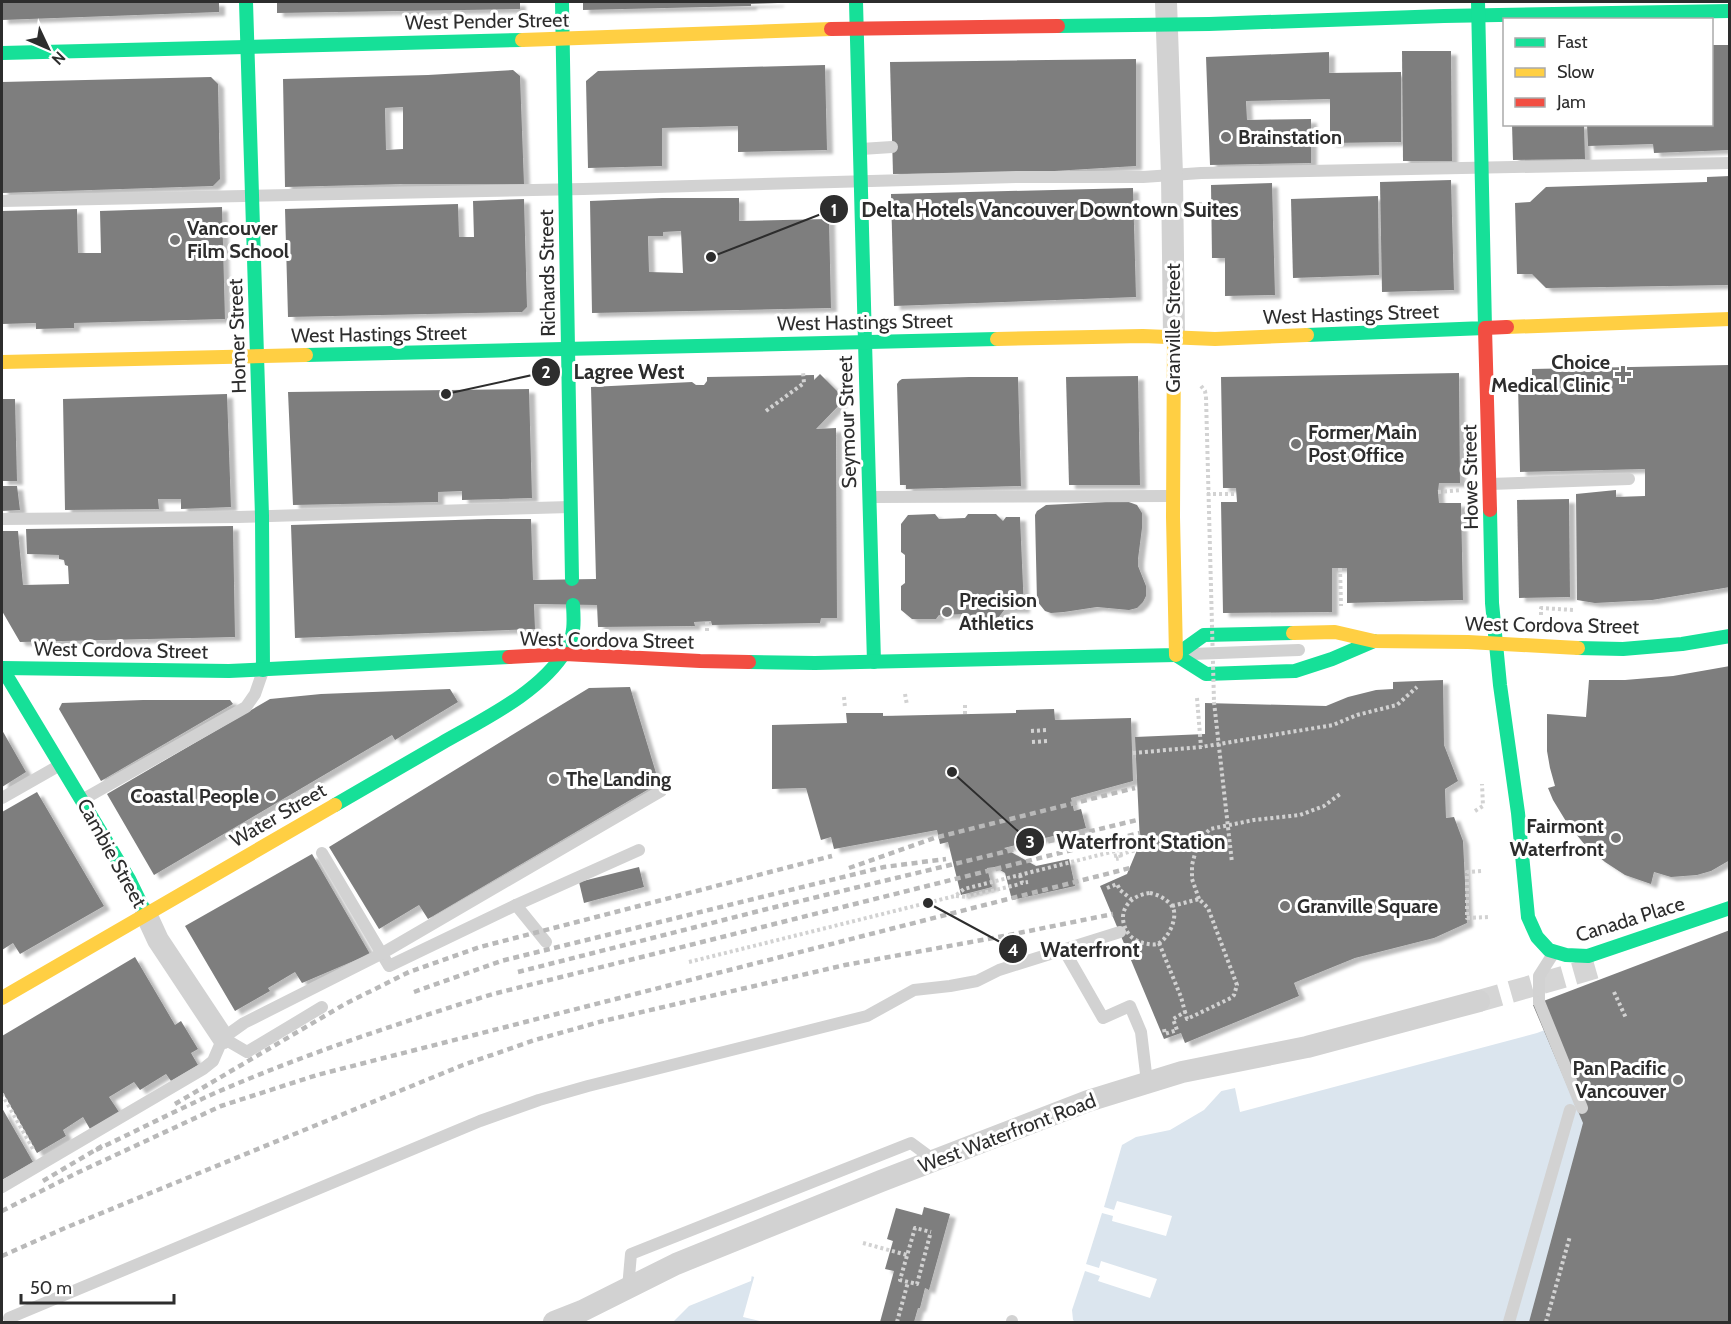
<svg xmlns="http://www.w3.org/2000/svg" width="1731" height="1324" font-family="Cabin,sans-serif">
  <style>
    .water { fill: #dbe5ee }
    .pier { fill: #fff }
    .building { fill: #7e7e7e; fill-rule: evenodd; filter: url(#shadow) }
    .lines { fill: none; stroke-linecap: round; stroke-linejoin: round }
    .street-tunnel { stroke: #d5d5d5; stroke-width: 22; stroke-dasharray: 22 11; stroke-linecap: butt }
    .path { stroke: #d2d2d2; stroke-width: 4; stroke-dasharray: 3 3; stroke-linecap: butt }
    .lane { stroke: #d2d2d2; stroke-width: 12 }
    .street { stroke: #d2d2d2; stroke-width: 22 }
    .fast { stroke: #16e098; stroke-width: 14 }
    .slow { stroke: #ffcf43; stroke-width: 14 }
    .jam { stroke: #f24e42; stroke-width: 14 }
    .rail { stroke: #b9b9b9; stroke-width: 4.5; stroke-dasharray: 6 4.5; stroke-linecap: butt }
    .path-bridge { stroke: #d2d2d2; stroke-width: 4; stroke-dasharray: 3 3; stroke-linecap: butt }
    .lane-bridge { stroke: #d2d2d2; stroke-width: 12 }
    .poi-dot { fill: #767676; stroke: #fff; stroke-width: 2 }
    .labels { text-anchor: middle; stroke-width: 6; stroke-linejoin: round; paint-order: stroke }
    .street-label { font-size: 20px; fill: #2d2d2d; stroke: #fff }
    .poi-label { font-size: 20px; font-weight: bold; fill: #2d2d2d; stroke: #fff; text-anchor: start }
    .leader { fill: none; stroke: #2d2d2d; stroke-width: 2 }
    .callout-dot { fill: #2d2d2d; stroke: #fff; stroke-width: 2 }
    .mark-label { font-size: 18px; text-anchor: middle; font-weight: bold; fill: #fff }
    .callout-label { font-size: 21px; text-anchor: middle; font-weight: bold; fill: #2d2d2d; stroke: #fff; stroke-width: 6; stroke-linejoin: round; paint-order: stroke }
  </style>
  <defs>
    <filter id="shadow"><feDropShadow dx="6" dy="4" stdDeviation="1.5" flood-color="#0004"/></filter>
  </defs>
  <rect width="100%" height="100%" fill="#fff"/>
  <g class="water">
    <path d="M1729 960V1322H1056L1103 1142 1195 1097 1235 1088 1240 1112 1537 1033Z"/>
    <path d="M744 1274 912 1322H658Z"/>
  </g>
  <g class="pier">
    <path d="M1225 1087 1204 1110 1170 1130 1136 1137 1122 1145 1104 1207 1114 1210 1117 1201 1172 1216 1166 1236 1112 1221 1113 1216 1102 1213 1086 1264 1099 1268 1101 1261 1157 1279 1150 1298 1098 1281 1100 1276 1085 1271 1072 1310 1073 1320 1075 1322H1052L1051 1319 1101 1140 1133 1123 1131 1115 1133 1112Z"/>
    <path d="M744 1271 752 1274 751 1281 689 1306 673 1322H655L669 1304 699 1284Z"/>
    <path d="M755 1274 913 1320 915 1322H764L743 1317Z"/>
  </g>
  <g class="building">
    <path d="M2 2H219V12L2 20Z"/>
    <path d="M277 2H520V9L277 13Z"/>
    <path d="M583 2H778V3L751 4V6L583 10Z"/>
    <path d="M1712 45H1730V150L1654 153 1653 144 1588 146 1587 124H1712Z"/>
    <path d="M1402 51H1451L1452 161H1403Z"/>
    <path d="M1329 52V73L1401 72V142L1330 143V99L1246 101 1247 120 1311 119V163L1210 165 1206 57Z"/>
    <path d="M1136 59V166L1038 172 893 174 890 62Z"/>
    <path d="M825 65 827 150 738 152V126L662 128V166L588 168 586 81 598 71Z"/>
    <path d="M513 70 520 76 524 184H404L285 187 283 79 428 75ZM403 107V149L386 150 385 108Z"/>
    <path d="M211 77 218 84 220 179 213 186 2 193V82Z"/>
    <path d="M1512 124H1584L1585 159 1513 160Z"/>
    <path d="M1730 176V285L1546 288 1532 274H1517L1515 203 1530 202 1546 187 1707 182V177Z"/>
    <path d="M1451 180 1454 290 1382 292 1380 182Z"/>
    <path d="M1272 183 1275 295 1225 296V258H1212L1211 185Z"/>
    <path d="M1133 188 1136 297 894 306 891 194Z"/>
    <path d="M1378 196 1379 275 1293 278 1291 199Z"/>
    <path d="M662 198H739V221L829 219 831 308 592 313 590 201ZM681 231 683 273 649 272 648 236H663V232Z"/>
    <path d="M524 199 527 307 522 312 288 317 285 209 458 204 459 237H474L473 201Z"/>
    <path d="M222 207 225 319 74 323V328L36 329V323L2 324V211L77 209 78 253H101L100 211Z"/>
    <path d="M1729 365 1730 587 1652 600 1595 603 1577 600 1576 494 1616 490V497L1645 496V469L1520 472 1518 384H1532V369Z"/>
    <path d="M1459 373 1460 483H1439L1438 492 1439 503H1461L1463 600 1347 603V568H1332V612L1223 613 1221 502H1237L1236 488H1223L1221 377Z"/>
    <path d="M820 374 845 399 816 429 836 428 837 618H821L820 623 712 625 711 621 694 622 695 626 598 627 597 605 534 604 535 629 295 638 291 525 488 519H531L533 580 596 579 591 387 692 382 696 385H704L707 381V377L814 375V380Z"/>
    <path d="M1138 376 1140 485H1069L1066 377Z"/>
    <path d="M969 377H1018L1021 486 906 489V485H900L897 384 899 381 902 379Z"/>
    <path d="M529 389 532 498 462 500V491L438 492V502L293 505 288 392Z"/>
    <path d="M227 394 231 507 181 509V499H158L159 509 65 510 63 399Z"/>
    <path d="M2 399H15L17 481H2Z"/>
    <path d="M2 486H17L20 510 2 511Z"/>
    <path d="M1569 499 1570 597 1519 598 1517 500Z"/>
    <path d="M1126 501 1137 505 1142 513V528L1138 559V566L1146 586V596L1143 602 1137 608 1129 610 1097 607 1064 612 1051 613 1045 611 1037 601 1035 515 1037 511 1046 505Z"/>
    <path d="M935 514 939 519 965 518 968 514H996L1003 521 1006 517H1020L1024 609H1005L998 618H973L969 614 939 615 936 619H912L901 610V586L905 583V555L901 552V524L908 515Z"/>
    <path d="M233 526 235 637 20 642 2 611V531H18L23 585 69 584 68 566 65 565 64 560 59 559V555L27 554 26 529Z"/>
    <path d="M1730 666V860L1711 871 1697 875 1671 877 1654 872 1651 884 1625 875 1605 862 1585 845 1567 823 1553 800 1548 788 1555 786 1550 768 1547 751V714L1586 717 1589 680H1625L1673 676Z"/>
    <path d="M1443 680 1444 745 1458 781 1445 789 1446 818 1454 817 1463 841 1467 923 1434 938 1355 958 1296 982 1294 983 1299 996 1185 1043 1181 1033 1164 1039 1100 886 1127 874 1140 843 1135 737 1205 734V703L1326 706 1348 697 1376 690 1393 689V682Z"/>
    <path d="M630 687 659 783 428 919 419 905 379 929 329 847 589 688Z"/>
    <path d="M450 689 458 702 395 740 392 735 154 875 107 794 270 699 321 694Z"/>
    <path d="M143 700H230L233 704 101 781 59 709 62 703Z"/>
    <path d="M1054 709 1055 720 1131 718 1133 781 1071 798 1074 811 1081 809 1086 828 1004 848 1036 866 1069 859 1075 886 1012 900 1005 873 995 867 987 868 992 887 961 895 948 842 940 844 937 830 834 849 831 837 821 840 806 788 772 789V725L847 723 846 713H883V716L1016 713V710Z"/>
    <path d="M2 730 26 772 2 787Z"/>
    <path d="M37 792 104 906 20 954 13 943 2 950V812Z"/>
    <path d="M312 854 370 954 302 983 295 972 268 988 270 991 235 1011 185 926Z"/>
    <path d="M639 867 644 887 584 903 579 882Z"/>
    <path d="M1730 930V1322H1529L1583 1123 1533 1005Z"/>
    <path d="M135 957 175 1025 181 1021 198 1049 191 1053 198 1065 171 1081 166 1074 140 1090 134 1082 109 1097 119 1112 90 1129 83 1117 63 1130 66 1136 37 1153 2 1091V1036Z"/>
    <path d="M2 1108 33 1162 2 1180Z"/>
    <path d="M924 1207 950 1214 929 1290 925 1288 920 1308H918L914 1322H880L894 1271 885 1269 893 1241 887 1239 896 1208 922 1215Z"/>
  </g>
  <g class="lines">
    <path class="street-tunnel" d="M1479 1001 1605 965"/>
    <g class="path">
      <path d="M1193 204H1202"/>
      <path d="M1201 386 1205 391 1206 397"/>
      <path d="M766 411 804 383 803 372"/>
      <path d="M1438 492 1462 490"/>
      <path d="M1207 494H1237"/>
      <path d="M1340 568 1341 606"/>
      <path d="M1541 615V608L1574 610"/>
      <path d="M707 622V634"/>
      <path d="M905 694 907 705"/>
      <path d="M844 697 845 708"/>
      <path d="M1197 698 1201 747"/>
      <path d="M1214 702 1232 863"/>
      <path d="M965 705V714"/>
      <path d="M1031 731 1048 730"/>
      <path d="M1032 742 1049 741"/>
      <path d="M1133 753 1201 747 1333 725 1357 715 1397 705 1417 687"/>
      <path d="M1475 811 1483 806 1482 784"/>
      <path d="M1114 856 1201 833"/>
      <path d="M1481 871 1467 872V918L1489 917"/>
      <path d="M1020 875 1022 883 1028 882"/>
      <path d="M1107 888 1117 884 1120 890 1131 899"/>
      <path d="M1150 893C1157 894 1169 900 1173 908 1178 918 1168 940 1157 944 1153 945 1148 944 1143 943 1137 941 1131 938 1128 933 1115 913 1129 895 1150 893Z"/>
      <path d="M956 896 967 897 1020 884"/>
      <path d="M1199 899 1192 879V865L1198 842 1210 829 1254 820 1300 815 1324 806 1340 794"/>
      <path d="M1172 906 1199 899 1208 908 1237 985 1234 995 1231 998 1187 1019 1185 1012"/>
      <path d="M1159 943 1181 997 1185 1012 1173 1019 1177 1030 1165 1034 1164 1029"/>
      <path d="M689 962 955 896 964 889 1119 850 1121 858 1116 859"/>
      <path d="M1614 992 1626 1018"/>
      <path d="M2 1094 33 1149"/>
      <path d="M930 1235 917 1284 900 1280 915 1228 931 1232"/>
      <path d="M863 1243 907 1255"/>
      <path d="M897 1322 908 1282"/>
      <path d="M1546 1322 1570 1236"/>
    </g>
    <g class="lane">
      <path d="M861 149 892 147"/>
      <path d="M2 201 583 189 1016 177H1143L1201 173 1730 163"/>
      <path d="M1490 484 1629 479"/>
      <path d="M870 497 1171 496"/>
      <path d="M2 519 238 517 570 507"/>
      <path d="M1192 654 1299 650"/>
      <path d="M2 798 60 765"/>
      <path d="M82 800 246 707 255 694 263 671"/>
      <path d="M322 853 389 966 516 905 639 850"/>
      <path d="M516 905 546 942"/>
      <path d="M1064 950 1103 1018 1130 1006 1141 1032 1147 1082"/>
      <path d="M1539 1002V976L1553 954"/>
      <path d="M223 1038 247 1052 322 1007"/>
      <path d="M2 1187 203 1069 213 1061 223 1038 244 1023 381 954 661 791"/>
      <path d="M628 1288 631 1254 911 1143 934 1160"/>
      <path d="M9 1318 480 1121 539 1100 588 1086 867 1016 914 990 950 986 977 981 999 970 1120 932"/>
      <path d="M1012 1322V1321"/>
      <path d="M1509 1322 1570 1110"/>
    </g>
    <g class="street">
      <path d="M1166 2 1172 175 1174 337"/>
      <path d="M146 914 158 940 223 1038"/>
      <path d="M554 1322 582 1311 676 1264 881 1181 1088 1101 1182 1072 1307 1047 1479 1001"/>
    </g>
    <g class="fast">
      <path d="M246 2 262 516 263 670"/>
      <path d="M562 2 572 579"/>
      <path d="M856 2 865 342"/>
      <path d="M1058 26 1209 24 1444 16 1730 11"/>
      <path d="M2 53 522 40"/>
      <path d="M1307 335 1485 328 1478 2"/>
      <path d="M865 342 874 662"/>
      <path d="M306 355 997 339"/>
      <path d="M1490 510 1492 603 1500 685 1518 813 1528 917 1537 937 1549 950 1566 955 1588 956 1730 908"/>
      <path d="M1578 648 1623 649 1682 644 1730 636"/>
      <path d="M1176 655 1206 674 1295 671 1332 659 1374 641"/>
      <path d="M749 662 815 663 1176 655 1204 635 1293 633"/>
      <path d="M2 668 229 671 509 657"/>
      <path d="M2 668 129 879 146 914"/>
      <path d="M335 805C370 785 406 764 442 743 484 719 541 692 566 650 575 635 574 621 573 605"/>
    </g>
    <g class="slow">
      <path d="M522 40 831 29"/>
      <path d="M1507 327 1730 319"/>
      <path d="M1174 337 1173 517 1176 655"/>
      <path d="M997 339 1143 336 1215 339 1307 335"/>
      <path d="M2 362 306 355"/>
      <path d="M1293 633 1335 632 1374 641 1468 642 1578 648"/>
      <path d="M2 998 335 805"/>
    </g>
    <g class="jam">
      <path d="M831 29 1058 26"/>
      <path d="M1490 510 1485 328 1507 327"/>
      <path d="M509 657 565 654 700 661 749 662"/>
    </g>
    <g class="rail">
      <path d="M849 868 934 838 1135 788"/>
      <path d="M518 972 763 910 1137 820"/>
      <path d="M414 992 501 961 884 867 946 859"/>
      <path d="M175 1104 345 1004 409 972 480 947 832 856"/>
      <path d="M96 1150C136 1131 175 1111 215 1093 305 1054 399 1023 493 994L1140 833"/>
      <path d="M43 1181 102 1146"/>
      <path d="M2 1211 79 1172 221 1106 317 1075 1130 868"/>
      <path d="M2 1256 65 1228 463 1065 535 1040 603 1021 845 965 1004 936 1113 914"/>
    </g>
    <path class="path-bridge" d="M1206 397 1214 702"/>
    <path class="lane-bridge" d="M1539 1002 1582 1108"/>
  </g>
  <g class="poi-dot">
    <circle cx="1226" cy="137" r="6"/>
    <circle cx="175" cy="240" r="6"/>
    <path d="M1620 365h6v6h6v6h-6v6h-6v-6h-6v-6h6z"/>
    <circle cx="1296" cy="444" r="6"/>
    <circle cx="947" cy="612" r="6"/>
    <circle cx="554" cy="779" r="6"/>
    <circle cx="271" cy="796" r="6"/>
    <circle cx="1616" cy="838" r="6"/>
    <circle cx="1285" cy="906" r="6"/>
    <circle cx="1678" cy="1080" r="6"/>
  </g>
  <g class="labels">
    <g class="street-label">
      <text transform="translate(487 21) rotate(-1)" y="7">West Pender Street</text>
      <text transform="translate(547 273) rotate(-91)" y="7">Richards Street</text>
      <text transform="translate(1351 314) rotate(-2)" y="7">West Hastings Street</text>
      <text transform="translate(865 322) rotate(-1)" y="7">West Hastings Street</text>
      <text transform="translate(1173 328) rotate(-90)" y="7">Granville Street</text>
      <text transform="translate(379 334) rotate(-1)" y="7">West Hastings Street</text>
      <text transform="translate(237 336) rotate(-92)" y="7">Homer Street</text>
      <text transform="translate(847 422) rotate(-92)" y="7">Seymour Street</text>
      <text transform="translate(1470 477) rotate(-91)" y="7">Howe Street</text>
      <text transform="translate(1552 625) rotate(1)" y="7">West Cordova Street</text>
      <text transform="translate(607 640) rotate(1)" y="7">West Cordova Street</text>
      <text transform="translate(121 650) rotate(1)" y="7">West Cordova Street</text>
      <text transform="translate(278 815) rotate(-30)" y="7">Water Street</text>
      <text transform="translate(112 853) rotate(61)" y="7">Cambie Street</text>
      <text transform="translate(1630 919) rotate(-17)" y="7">Canada Place</text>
      <text transform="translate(1007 1133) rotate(-21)" y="7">West Waterfront Road</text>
    </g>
    <g class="poi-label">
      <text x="1238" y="144">Brainstation</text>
      <text x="187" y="235">Vancouver<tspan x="187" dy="23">Film School</tspan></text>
      <text x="1610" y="369" text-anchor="end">Choice<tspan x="1610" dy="23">Medical Clinic</tspan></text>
      <text x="1308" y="439">Former Main<tspan x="1308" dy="23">Post Office</tspan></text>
      <text x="959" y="607">Precision<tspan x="959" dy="23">Athletics</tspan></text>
      <text x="566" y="786">The Landing</text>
      <text x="259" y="803" text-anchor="end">Coastal People</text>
      <text x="1604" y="833" text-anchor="end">Fairmont<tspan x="1604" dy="23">Waterfront</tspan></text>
      <text x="1297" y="913">Granville Square</text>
      <text x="1666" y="1075" text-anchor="end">Pan Pacific<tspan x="1666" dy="23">Vancouver</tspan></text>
    </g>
  </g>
  <path class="leader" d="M711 257L834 209M446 394L546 372M952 772L1030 842M928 903L1013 949"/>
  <g class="callout-dot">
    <circle cx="711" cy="257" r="6"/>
    <circle cx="446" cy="394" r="6"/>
    <circle cx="952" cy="772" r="6"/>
    <circle cx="928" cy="903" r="6"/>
    <circle cx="834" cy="209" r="15"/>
    <circle cx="546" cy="372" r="15"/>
    <circle cx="1030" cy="842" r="15"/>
    <circle cx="1013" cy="949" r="15"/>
  </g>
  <g class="mark-label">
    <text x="834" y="216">1</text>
    <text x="546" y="378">2</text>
    <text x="1030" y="848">3</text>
    <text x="1013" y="956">4</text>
  </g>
  <g class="callout-label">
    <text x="1050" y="217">Delta Hotels Vancouver Downtown Suites</text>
    <text x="629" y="379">Lagree West</text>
    <text x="1141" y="849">Waterfront Station</text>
    <text x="1090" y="957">Waterfront</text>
  </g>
  <rect width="1731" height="1324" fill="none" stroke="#2d2d2d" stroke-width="6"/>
  <rect x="1503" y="18" width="210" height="108" fill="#ffffff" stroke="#ababab" stroke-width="1.5"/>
  <rect x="1515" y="38" width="30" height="9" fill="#16e098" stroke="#ababab" stroke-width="1.5"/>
  <text x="1557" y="48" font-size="18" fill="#2d2d2d">Fast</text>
  <rect x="1515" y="68" width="30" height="9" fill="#ffcf43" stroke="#ababab" stroke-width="1.5"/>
  <text x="1557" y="78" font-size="18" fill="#2d2d2d">Slow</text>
  <rect x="1515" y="98" width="30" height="9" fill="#f24e42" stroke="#ababab" stroke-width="1.5"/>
  <text x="1557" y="108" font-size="18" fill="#2d2d2d">Jam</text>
  <g transform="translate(48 48) rotate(134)" stroke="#ffffff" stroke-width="4.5" paint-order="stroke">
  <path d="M0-4.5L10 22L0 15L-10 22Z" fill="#2d2d2d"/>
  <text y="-9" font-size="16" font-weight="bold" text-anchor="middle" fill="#2d2d2d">N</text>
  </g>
  <path d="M21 1294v9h153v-9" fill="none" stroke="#2d2d2d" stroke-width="3"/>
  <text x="30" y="1294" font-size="18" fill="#2d2d2d" stroke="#ffffff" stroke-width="4.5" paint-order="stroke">50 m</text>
</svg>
